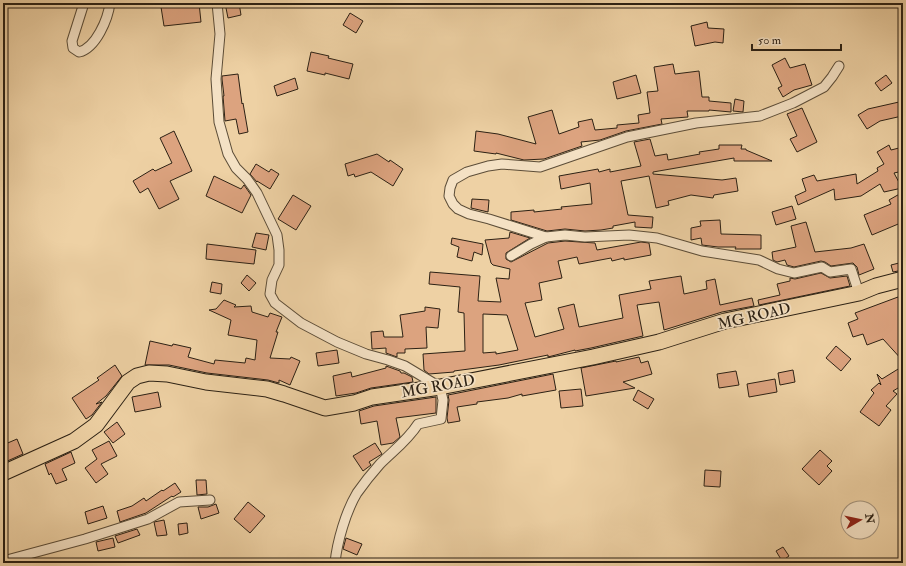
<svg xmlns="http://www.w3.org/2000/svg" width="906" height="566" font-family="'IM FELL Double Pica',serif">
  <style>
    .building { fill: #dca37f; stroke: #2c2114; fill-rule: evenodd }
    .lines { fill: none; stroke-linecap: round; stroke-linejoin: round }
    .minor-casing { stroke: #5c4d38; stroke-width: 11 }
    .primary-casing { stroke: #2c2114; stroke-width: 17 }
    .minor { stroke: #f4e1c4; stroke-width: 9 }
    .primary { stroke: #eed1a4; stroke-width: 15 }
    .labels { text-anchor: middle; stroke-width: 3.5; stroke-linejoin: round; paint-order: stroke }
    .street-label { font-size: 15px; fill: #2c2114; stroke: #f4e1c4 }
  </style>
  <rect width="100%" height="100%" fill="#eed1a4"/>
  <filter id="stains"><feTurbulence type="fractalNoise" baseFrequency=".005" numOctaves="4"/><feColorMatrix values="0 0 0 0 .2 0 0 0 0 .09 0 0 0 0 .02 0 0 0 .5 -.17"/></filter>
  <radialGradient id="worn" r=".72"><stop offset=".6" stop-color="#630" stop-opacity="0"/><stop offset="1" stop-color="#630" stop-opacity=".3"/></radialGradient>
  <g class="building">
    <path d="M179 3H199L201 22 164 26 161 7Z"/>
    <path d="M225 3H239L241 15 228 18Z"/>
    <path d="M350 13 363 21 356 33 343 25Z"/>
    <path d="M707 22 708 28 724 29 723 43 715 42 695 46 691 26Z"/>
    <path d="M311 52 329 56 328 58 353 64 349 79 325 73V75L307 71Z"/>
    <path d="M785 58 790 68 805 64 812 85 794 90 783 97 778 88 782 86 772 65Z"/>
    <path d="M673 64 675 74 699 71 702 97H709V101L731 103V112L709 110V111H687L688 117 661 119 662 124 626 131 600 140 581 142 582 146 544 159 524 160 496 153V154L474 151 476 131 498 134 536 144 528 117 552 110 559 134 579 127 578 122 592 119 595 130 617 128V125L639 123 638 115 650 113 647 92 658 91 654 67Z"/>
    <path d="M238 74 242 104 243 103 248 132 239 134 236 119 225 121 223 96H224L222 79V76Z"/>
    <path d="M636 75 641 93 617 99 613 82Z"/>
    <path d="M886 75 892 83 881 91 875 83Z"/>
    <path d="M295 78 298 89 277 96 274 86Z"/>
    <path d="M735 99 744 101 743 112 733 111Z"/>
    <path d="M899 102 902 116 880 121 867 129 858 115 868 109Z"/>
    <path d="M802 108 817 142 797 152 790 139 797 136 787 114Z"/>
    <path d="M174 131 192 171 170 181 179 199 159 209 148 188 140 193 133 181 153 169 155 171 172 163 160 138Z"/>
    <path d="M650 139 655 156 667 154 668 160 700 154 699 152 719 149V145H742L741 149H746V150L772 161H734V158L653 172V174L722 180 736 178 738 191 714 195 713 198 691 195 668 201 669 205 656 208 649 176 621 181 628 215 653 217 652 228 635 227V222L613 226V228L601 230 585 231 565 229 547 231 511 220V212L534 210V212L562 209 561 207 592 204 590 183 561 189 559 176 598 169 599 172 610 169V172L641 166 634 142Z"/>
    <path d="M889 145 891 150 903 147V171L894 173 902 188 884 192 880 184 861 196 835 200 834 189 798 205 795 196 806 191 802 179 814 175 817 181 856 174 857 184 878 171 877 168 884 164 877 152Z"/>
    <path d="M377 154 389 162 390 160 403 169 393 186 371 172 355 177 354 174 348 176 345 164Z"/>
    <path d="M256 164 269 172 271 169 279 174 270 189 257 181V182L250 174Z"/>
    <path d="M214 176 241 189 244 185 251 195 242 213 206 196Z"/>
    <path d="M903 192V222L872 235 864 215 891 204 889 200Z"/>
    <path d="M293 195 311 206 296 230 278 219Z"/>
    <path d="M472 199 489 200 488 212 471 208Z"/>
    <path d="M792 206 796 219 776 225 772 212Z"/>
    <path d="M720 220 721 234 761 235V249H735L736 247H718L702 245 701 238 691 240V228L701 226 700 221Z"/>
    <path d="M806 222 815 252 851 248 864 244 874 269 859 275 857 267 853 263 831 266 825 262 821 261 794 267 787 265 785 260 777 262 773 260 772 252 796 247 791 226Z"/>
    <path d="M510 232 530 238 506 253V259L511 262 548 243 565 241 595 243 597 250 641 242 649 243 651 255 624 260V258L612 261 611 258 579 264 577 257 558 261 562 278 539 283 542 300 525 303 535 337 564 329 558 308 574 304 579 327 623 318 619 295 651 289 649 281 681 276 684 294 707 289 706 281 715 279 720 305 752 298 754 306 722 312 664 330 659 302 637 305 643 336 591 348 575 351V350L548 357V355L499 365 454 371V372L429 374 424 370 423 354 465 351 464 313 458 312 460 287 429 284 430 272 480 276 478 301 501 302 496 278 509 279 510 269 493 265 491 263 485 240 509 238ZM483 314 507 315 518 350 496 354V352L483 353Z"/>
    <path d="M256 233 269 235 266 250 252 247Z"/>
    <path d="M452 238 483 244 482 255 474 252 472 261 457 257 459 247 451 244Z"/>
    <path d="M207 244 256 250 254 264 206 259Z"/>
    <path d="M903 262V270L893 272 891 265Z"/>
    <path d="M821 273 830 278 847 276 850 286 759 305 758 300 780 295 777 284 790 281V278L795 279Z"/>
    <path d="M247 275 256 283 249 291 241 283Z"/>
    <path d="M212 282 222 284 221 294 210 292Z"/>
    <path d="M898 297 903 311V361L883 339 867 345 863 334 853 337 848 323 858 319 855 313Z"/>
    <path d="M224 300 236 305 234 307 251 306 252 312 268 317 270 313 282 317 276 332H278L270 358 290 359 291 357 300 361 290 385 279 380V383L268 380 207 373 169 365H145L150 341 172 346 173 344 191 348 188 357 214 364 215 360 245 363 246 358 255 360 257 340 228 335 231 320 209 310 216 309Z"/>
    <path d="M425 307 440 309 438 328 426 327 427 348 405 349V353H397V357L386 353V348L372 349 371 332 383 331 384 337H403L400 315 425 311Z"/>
    <path d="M836 346 851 359 841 371 826 358Z"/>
    <path d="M337 350 339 363 318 366 316 353Z"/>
    <path d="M639 357 641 363 648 361 652 374 623 382 635 388 586 396 581 368 616 361V362Z"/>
    <path d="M115 365 122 376 106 396 96 404 102 402 92 415 86 419 72 398 99 380 97 378Z"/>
    <path d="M386 366 400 371 401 373H404L412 377 413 382 371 388 356 393 336 396 333 376 351 372 352 377 386 368Z"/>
    <path d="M903 366V385L893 391 897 394 886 406 891 410 879 426 860 412 874 393 871 390 879 383 881 385 877 374 882 379Z"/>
    <path d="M793 370 795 382 780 385 778 373Z"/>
    <path d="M736 371 739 385 719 388 717 374Z"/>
    <path d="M553 374 556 390 522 396V394L508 398 477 402V404L457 407 460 421 448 423 447 418 449 400 448 395Z"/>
    <path d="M775 379 777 392 749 397 747 384Z"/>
    <path d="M581 389 583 406 561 408 559 391Z"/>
    <path d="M638 390 654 399 648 409 633 400Z"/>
    <path d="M158 392 161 407 135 412 132 397Z"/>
    <path d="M436 397V413L396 418 400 437 393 443 381 445 377 421 361 424 359 411 374 406Z"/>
    <path d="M117 422 125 434 113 443 104 432Z"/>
    <path d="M17 439 23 454 3 463V445Z"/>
    <path d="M109 441 117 456 101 464 108 474 96 483 85 468 97 459 92 450Z"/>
    <path d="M375 443 382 454 369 462 371 465 363 471 353 456Z"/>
    <path d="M820 450 832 461 827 466 832 471 819 485 802 469Z"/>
    <path d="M71 452 75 463 62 469 67 480 56 484 51 473 49 475 45 464Z"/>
    <path d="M705 470 721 471 720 487 704 486Z"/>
    <path d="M196 480H206L207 494 197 495Z"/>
    <path d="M175 483 181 492 173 497 172 496 146 513 120 522 117 511 132 506 144 498 146 501 162 490 163 491Z"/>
    <path d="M248 502 265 516 250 533 234 519Z"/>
    <path d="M216 504 219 513 201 519 198 507H208Z"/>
    <path d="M103 506 107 518 88 524 85 512Z"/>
    <path d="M164 520 167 535 157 536 154 522Z"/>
    <path d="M187 523 188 533 179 535 178 524Z"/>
    <path d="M137 529 140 535 118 543 115 536Z"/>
    <path d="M113 538 115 547 98 551 96 542Z"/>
    <path d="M346 538 362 544 357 555 343 549Z"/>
    <path d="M783 547 789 556 782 561 776 551Z"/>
  </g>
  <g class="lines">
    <g class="minor-casing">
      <g id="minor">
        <path d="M84 3 72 41 73 48 79 52C96 48 108 19 110 3"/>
        <path d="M217 3 220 34 216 79 219 122 228 154 236 168 247 179 257 193 277 235 279 250V265L272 280 270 294 275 303 301 323 337 342 366 354 388 360 405 366 440 387 443 400 441 419 418 424C408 440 393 451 380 464 372 473 364 483 357 493 346 511 337 542 335 563"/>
        <path d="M546 237 489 219 469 214 458 209 453 204 449 196 450 188 453 180 467 172 488 166 502 164 540 167 627 137 696 123 760 116 793 103 824 87 832 77 839 66"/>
        <path d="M511 256 531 244 546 237 565 235 585 237 629 235 657 238 702 251 759 260 778 269 794 273 822 267 830 272 851 269 859 293"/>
        <path d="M3 561 85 539 148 519 179 502 210 500"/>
      </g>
    </g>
    <g class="primary-casing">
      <path id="primary" d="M3 473 74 441 96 425 128 382 137 376 149 373 167 374 206 382 267 389 284 394 325 408 354 403 372 397 440 387 593 357 659 342 725 321 859 293 876 286 903 279"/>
    </g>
    <use href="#minor" class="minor"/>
    <use href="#primary" class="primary"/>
  </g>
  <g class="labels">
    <g class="street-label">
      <text transform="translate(754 316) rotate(-13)" y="5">MG ROAD</text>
      <text transform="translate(438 386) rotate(-10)" y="5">MG ROAD</text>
    </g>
  </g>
  <rect width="906" height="566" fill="none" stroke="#eed1a4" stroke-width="16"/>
  <rect x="4" y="4" width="898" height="558" fill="none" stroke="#2c2114" stroke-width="2"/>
  <rect x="8" y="8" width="890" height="550" fill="none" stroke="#2c2114"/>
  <g transform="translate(860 520) rotate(81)"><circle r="19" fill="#f4e1c4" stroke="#a4947e"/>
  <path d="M0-3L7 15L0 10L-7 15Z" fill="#8f2418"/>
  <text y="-6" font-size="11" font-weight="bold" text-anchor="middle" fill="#2c2114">N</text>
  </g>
  <path d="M752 44v6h89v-6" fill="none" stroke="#2c2114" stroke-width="2"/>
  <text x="758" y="44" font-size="12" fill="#2c2114" stroke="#f4e1c4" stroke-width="3" paint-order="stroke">50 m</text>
  <rect width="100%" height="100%" filter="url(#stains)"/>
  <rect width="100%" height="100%" fill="url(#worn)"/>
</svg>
